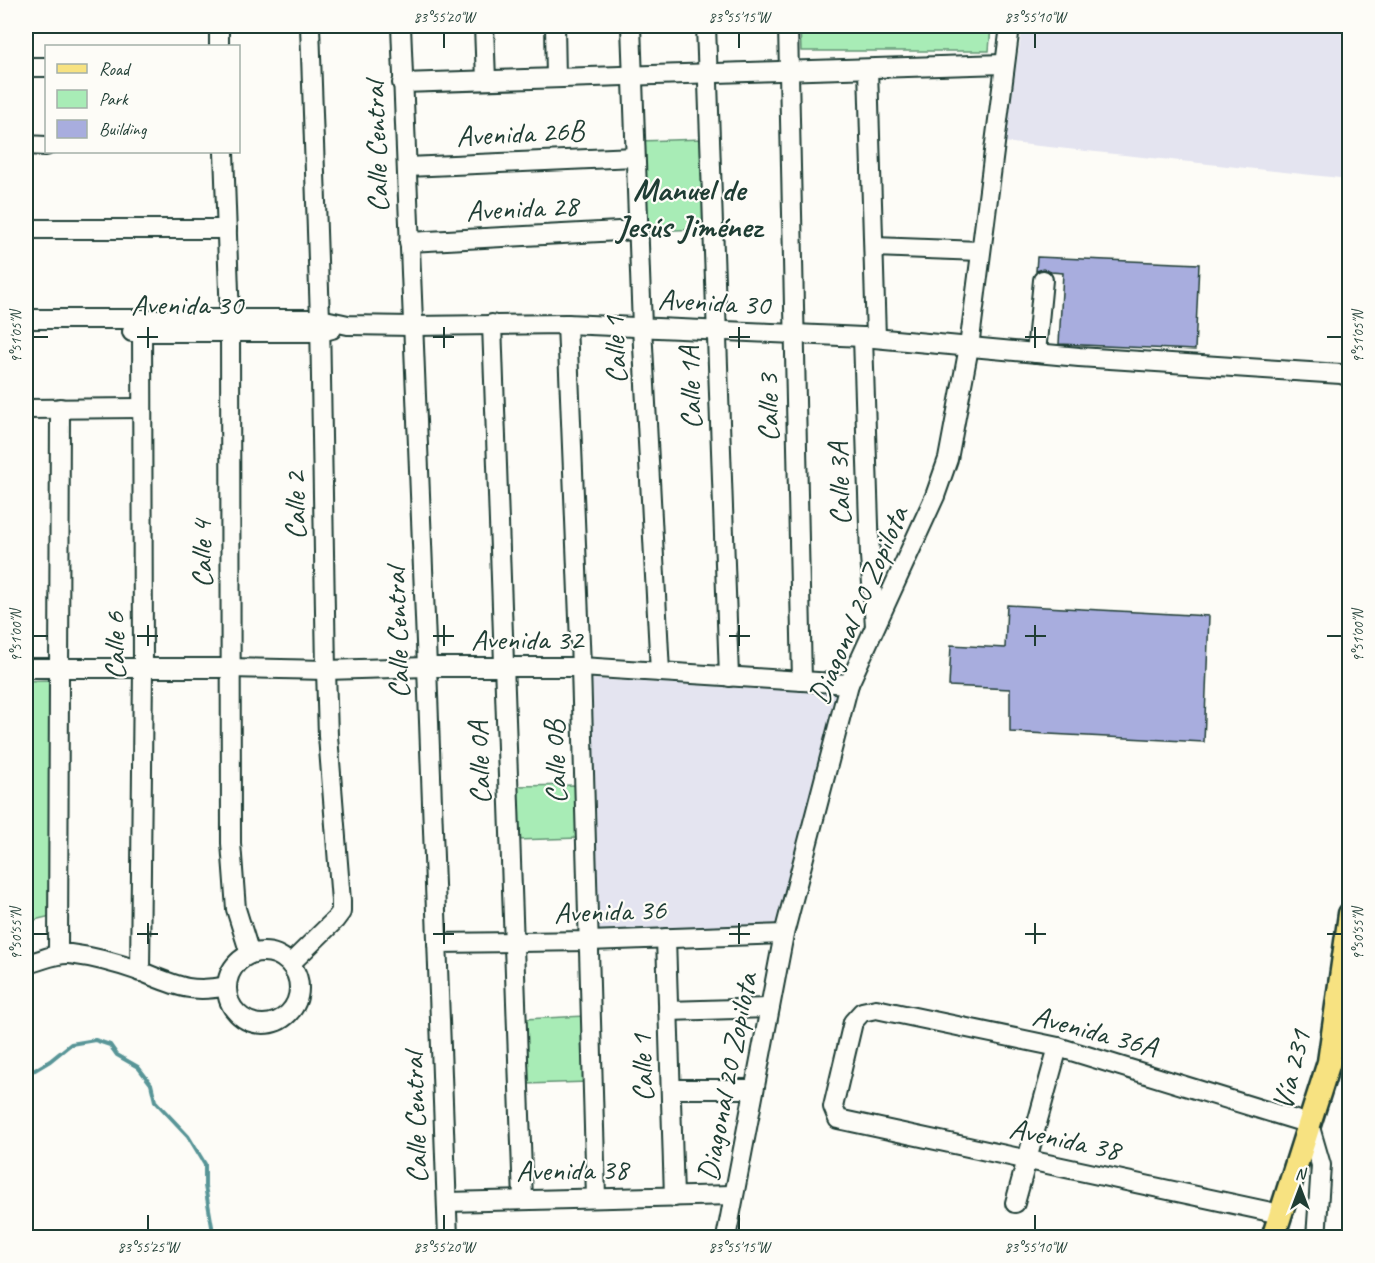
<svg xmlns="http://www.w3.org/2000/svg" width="1375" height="1263" font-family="Caveat,sans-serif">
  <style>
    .built { fill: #e4e4f0 }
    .green { fill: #a8ecb6; stroke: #649475; stroke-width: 1.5 }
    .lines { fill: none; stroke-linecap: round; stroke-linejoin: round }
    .stream { stroke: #599597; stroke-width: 4 }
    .building { fill: #a8adde; stroke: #1f3d34; stroke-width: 1.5 }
    .minor-casing { stroke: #1f3d34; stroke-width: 22 }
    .major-casing { stroke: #1f3d34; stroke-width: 27 }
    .minor { stroke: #fdfcf7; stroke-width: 18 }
    .major { stroke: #f7e281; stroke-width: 22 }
    .ticks { fill: none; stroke: #1f3d34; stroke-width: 2 }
    .labels { text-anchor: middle; stroke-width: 4.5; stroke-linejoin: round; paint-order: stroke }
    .street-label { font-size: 30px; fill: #1f3d34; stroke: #fdfcf7 }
    .neighbourhood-label { font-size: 32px; font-weight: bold; fill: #1f3d34; stroke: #fdfcf7 }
    .neatline { fill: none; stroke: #1f3d34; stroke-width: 2 }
    .ticks-label { font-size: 15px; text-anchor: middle; fill: #1f3d34 }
  </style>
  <rect width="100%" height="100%" fill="#fdfcf7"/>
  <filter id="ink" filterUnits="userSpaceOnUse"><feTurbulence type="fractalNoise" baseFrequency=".0167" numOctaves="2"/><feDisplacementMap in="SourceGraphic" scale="12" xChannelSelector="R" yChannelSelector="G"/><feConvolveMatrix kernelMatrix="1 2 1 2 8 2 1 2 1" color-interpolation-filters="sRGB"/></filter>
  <g filter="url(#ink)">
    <g class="built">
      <path d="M1023 26H1349V179L1003 142Z"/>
      <path d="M591 679 836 693 777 924 598 932Z"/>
    </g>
    <g class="green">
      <path d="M800 26H991L989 51H801Z"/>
      <path d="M703 139 706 229 642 231 639 141Z"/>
      <path d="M50 680 51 916 26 922V681Z"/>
      <path d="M578 785 579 838 516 840 515 786Z"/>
      <path d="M585 1016 588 1082 526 1084 524 1019Z"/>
    </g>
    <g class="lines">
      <path class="stream" d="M26 1072 35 1070 50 1061 71 1044 95 1040 110 1045 117 1055 138 1067 151 1084 155 1101 188 1136 205 1164V1186L214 1238"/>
    </g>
    <g class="building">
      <path d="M1037 257 1199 264 1195 350 1059 344 1063 273 1051 272 1043 269 1036 271Z"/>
      <path d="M1007 605 1209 616 1204 742 1010 732V689L949 686 951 645 1005 648Z"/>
    </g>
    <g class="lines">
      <g class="minor-casing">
        <g id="minor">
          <path d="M219 26V46"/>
          <path d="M401 26 427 667 448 1238"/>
          <path d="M484 26 486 80"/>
          <path d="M555 26 556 78"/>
          <path d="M631 26 642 327 660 672"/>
          <path d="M706 26 729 677"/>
          <path d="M788 26 802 681"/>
          <path d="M26 67H46"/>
          <path d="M868 69 876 338"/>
          <path d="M402 83 1004 64"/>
          <path d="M26 145 46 146"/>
          <path d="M224 152 230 319 231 843 236 909 250 954"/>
          <path d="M407 167 635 157"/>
          <path d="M26 229H227"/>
          <path d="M409 242 638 230"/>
          <path d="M874 247 980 251"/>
          <path d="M26 319H320L348 325 412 326 567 324 863 337 1079 357 1341 374 1350 377"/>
          <path d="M492 324 523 1200"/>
          <path d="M567 324 581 667 596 1198"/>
          <path d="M132 332H321L332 329"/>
          <path d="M863 337 870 556 875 626"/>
          <path d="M1036 353 1043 280"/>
          <path d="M26 409 142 408"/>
          <path d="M26 668H229L326 670 427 667H581L849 684"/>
          <path d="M666 938 674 1197"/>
          <path d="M437 943 589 941 784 934"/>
          <circle cx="263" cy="988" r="36"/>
          <path d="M58 954 60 408"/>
          <path d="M26 964C42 961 53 953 70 954 94 957 120 964 142 972 175 985 190 994 227 986"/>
          <path d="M290 964 335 920 341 912V901L328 736 326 670 320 319 310 26"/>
          <path d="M140 972 143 668 142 320"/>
          <path d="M668 1011 769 1008"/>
          <path d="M671 1089H754"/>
          <path d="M447 1202 733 1195"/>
          <path d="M1015 1203 1058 1047"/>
          <path d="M1280 1214 838 1119 833 1107 853 1022 862 1012 876 1009 1058 1047 1309 1124 1321 1165 1316 1238"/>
          <path d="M726 1238 784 934 849 684 935 496 948 459 969 347 1010 26"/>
        </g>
      </g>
      <g class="major-casing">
        <path id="major" d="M1273 1238 1329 1062 1350 914"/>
      </g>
      <use href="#minor" class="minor"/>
      <use href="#major" class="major"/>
    </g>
  </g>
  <path class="ticks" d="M444 33V48M739 33V48M1035 33V48M148 327V348M444 327V348M739 327V348M1035 327V348M33 337H48M137 337H158M433 337H454M729 337H750M1025 337H1046M1327 337H1342M148 625V646M444 625V646M739 625V646M1035 625V646M33 636H48M137 636H158M433 636H454M729 636H750M1025 636H1046M1327 636H1342M148 923V944M444 923V944M739 923V944M1035 923V944M33 934H48M137 934H158M433 934H454M729 934H750M1025 934H1046M1327 934H1342M148 1215V1230M444 1215V1230M739 1215V1230M1035 1215V1230"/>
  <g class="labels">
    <g class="street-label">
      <text transform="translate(520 133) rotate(-3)" y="10">Avenida 26B</text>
      <text transform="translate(376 147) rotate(-92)" y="10">Calle Central</text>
      <text transform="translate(522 208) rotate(-3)" y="10">Avenida 28</text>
      <text transform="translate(714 302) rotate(3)" y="10">Avenida 30</text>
      <text x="187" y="314">Avenida 30</text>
      <text transform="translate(615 350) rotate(-93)" y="10">Calle 1</text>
      <text transform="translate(690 388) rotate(-92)" y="10">Calle 1A</text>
      <text transform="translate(768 408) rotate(-91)" y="10">Calle 3</text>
      <text transform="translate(839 484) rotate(-92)" y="10">Calle 3A</text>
      <text transform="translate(295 506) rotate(-91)" y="10">Calle 2</text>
      <text transform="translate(201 554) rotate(-90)" y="10">Calle 4</text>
      <text transform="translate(858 605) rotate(-67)" y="10">Diagonal 20 Zopilota</text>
      <text transform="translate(397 633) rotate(-92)" y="10">Calle Central</text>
      <text x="527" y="649">Avenida 32</text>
      <text transform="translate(114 646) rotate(-90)" y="10">Calle 6</text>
      <text transform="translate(555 762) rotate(-92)" y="10">Calle 0B</text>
      <text transform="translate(479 763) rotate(-92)" y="10">Calle 0A</text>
      <text transform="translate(610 911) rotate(-2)" y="10">Avenida 36</text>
      <text transform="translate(1095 1031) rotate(15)" y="10">Avenida 36A</text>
      <text transform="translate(642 1068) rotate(-92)" y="10">Calle 1</text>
      <text transform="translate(1291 1070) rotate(-76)" y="10">Vía 231</text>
      <text transform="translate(727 1077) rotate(-79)" y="10">Diagonal 20 Zopilota</text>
      <text transform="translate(415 1118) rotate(-92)" y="10">Calle Central</text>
      <text transform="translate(1065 1139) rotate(12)" y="10">Avenida 38</text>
      <text transform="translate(572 1170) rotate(-1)" y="10">Avenida 38</text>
    </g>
    <g class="neighbourhood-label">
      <text x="689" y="200">Manuel de<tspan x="689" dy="37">Jesús Jiménez</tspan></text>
    </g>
  </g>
  <rect width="1375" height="1263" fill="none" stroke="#fdfcf7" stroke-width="66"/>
  <rect x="45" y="45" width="195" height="108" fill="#fdfcf7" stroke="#a4b0a9" stroke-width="1.5"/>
  <rect x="57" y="64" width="30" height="9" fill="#f7e281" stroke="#a4b0a9" stroke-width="1.5"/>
  <text x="99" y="75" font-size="18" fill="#1f3d34">Road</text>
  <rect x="57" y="90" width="30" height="18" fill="#a8ecb6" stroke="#a4b0a9" stroke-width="1.5"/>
  <text x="99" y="105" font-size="18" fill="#1f3d34">Park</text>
  <rect x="57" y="120" width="30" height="18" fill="#a8adde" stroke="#a4b0a9" stroke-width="1.5"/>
  <text x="99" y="135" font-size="18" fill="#1f3d34">Building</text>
  <g transform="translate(1300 1188)" stroke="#fdfcf7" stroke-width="4.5" paint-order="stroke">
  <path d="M0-4.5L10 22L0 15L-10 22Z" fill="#1f3d34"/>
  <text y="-9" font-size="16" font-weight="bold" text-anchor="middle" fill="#1f3d34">N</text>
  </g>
  <rect x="33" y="33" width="1309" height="1197" class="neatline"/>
  <g class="ticks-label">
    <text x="444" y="22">83°55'20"W</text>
    <text x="739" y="22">83°55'15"W</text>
    <text x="1035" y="22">83°55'10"W</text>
    <text transform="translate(16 337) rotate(-90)" y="5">9°51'05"N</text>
    <text transform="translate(1358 337) rotate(-90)" y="5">9°51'05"N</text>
    <text transform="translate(16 636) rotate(-90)" y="5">9°51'00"N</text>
    <text transform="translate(1358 636) rotate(-90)" y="5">9°51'00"N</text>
    <text transform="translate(16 934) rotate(-90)" y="5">9°50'55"N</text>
    <text transform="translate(1358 934) rotate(-90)" y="5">9°50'55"N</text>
    <text x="148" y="1252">83°55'25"W</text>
    <text x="444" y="1252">83°55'20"W</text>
    <text x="739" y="1252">83°55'15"W</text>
    <text x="1035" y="1252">83°55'10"W</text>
  </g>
</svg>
